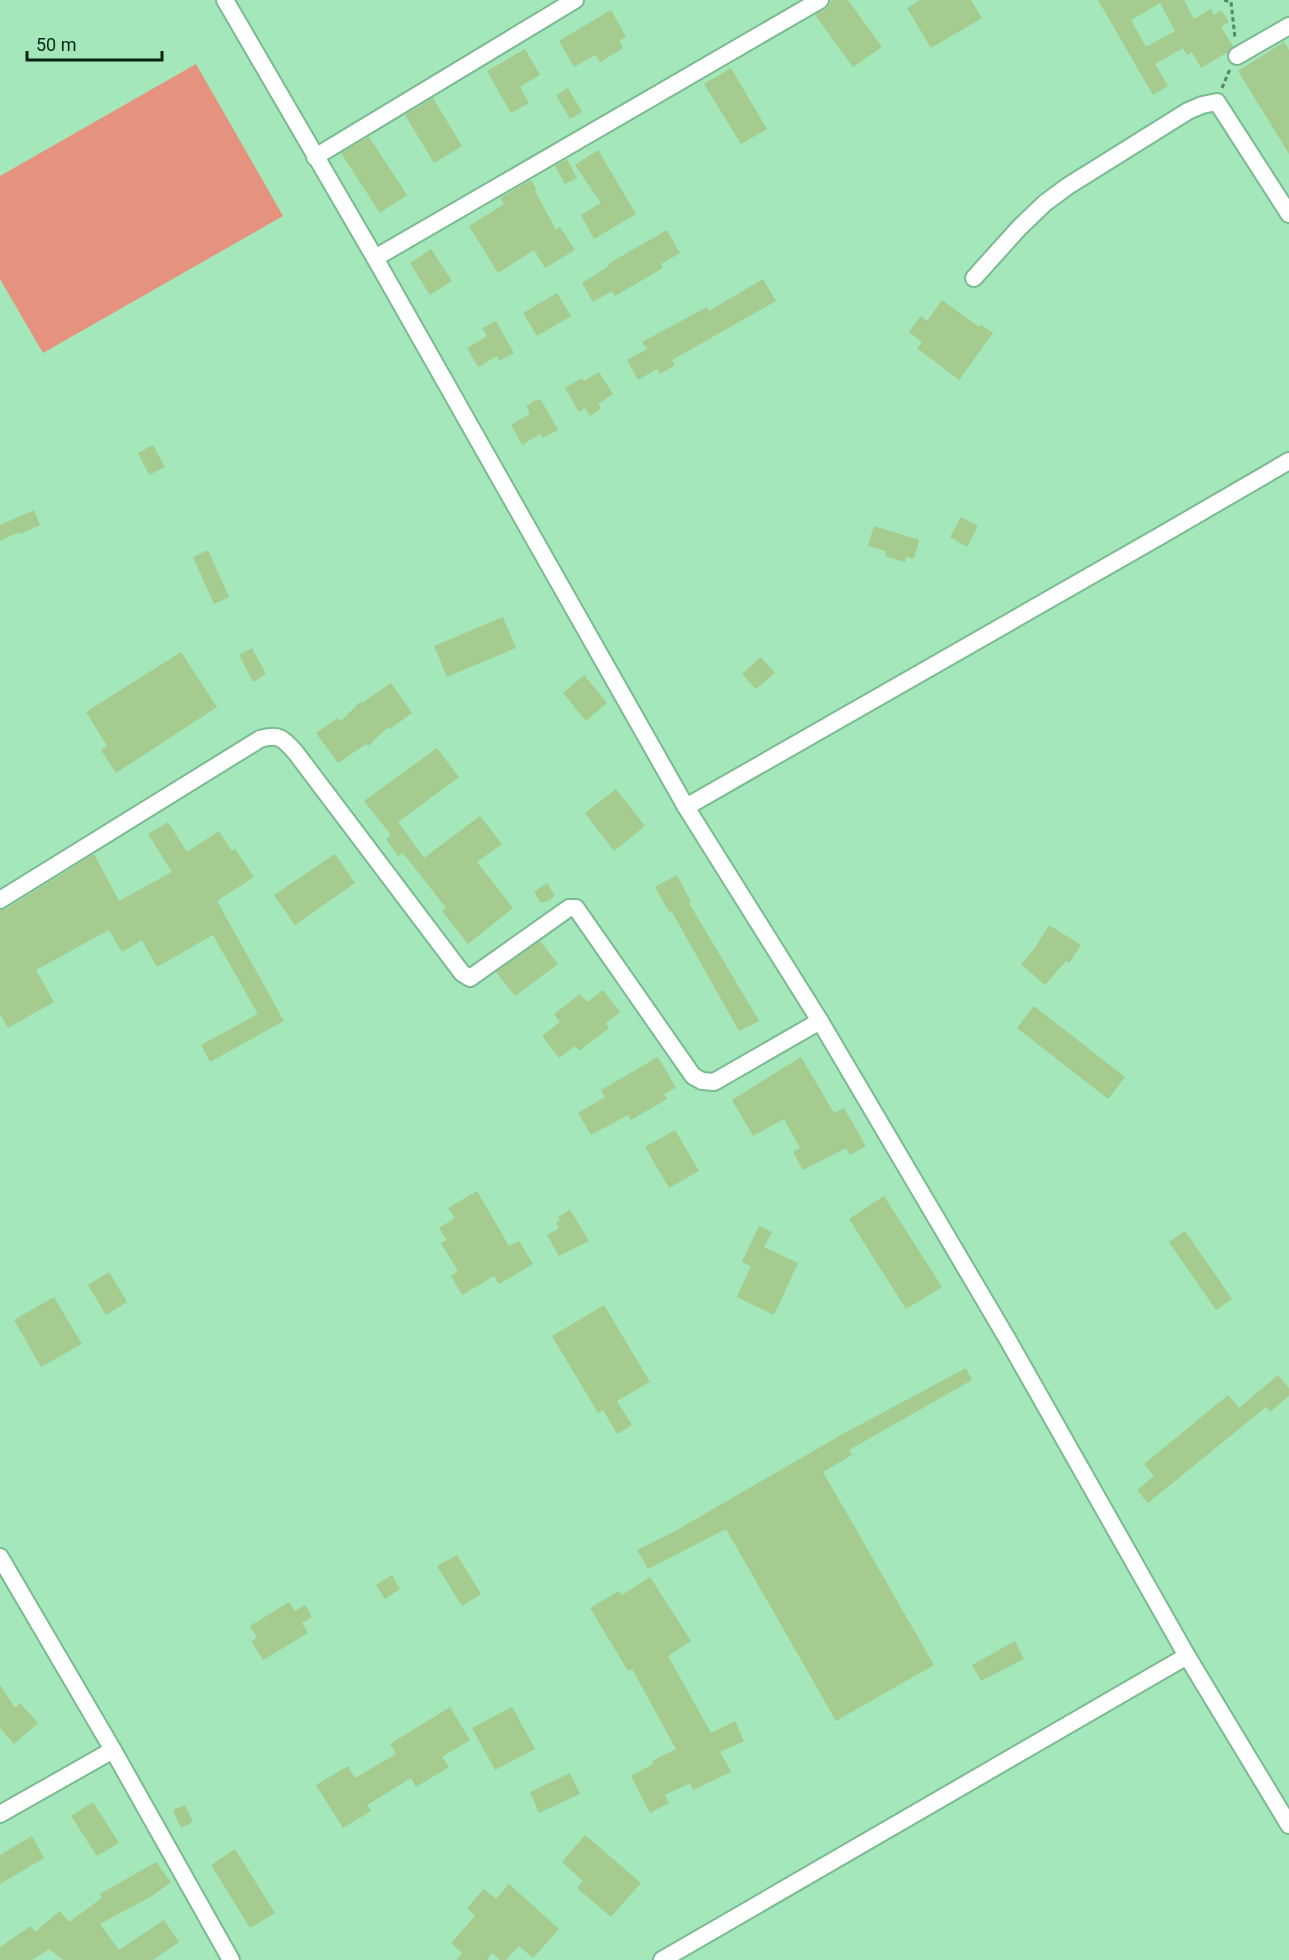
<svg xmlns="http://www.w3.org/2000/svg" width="1289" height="1960" font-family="Roboto,sans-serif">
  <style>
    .green { fill: #e5937f }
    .building { fill: #a5cb8f; fill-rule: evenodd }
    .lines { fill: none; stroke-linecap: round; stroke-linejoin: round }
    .minor-casing { stroke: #7abb90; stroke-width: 20 }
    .path { stroke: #578768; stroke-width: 3; stroke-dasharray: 4.5 3; stroke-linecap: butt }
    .minor { stroke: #fff; stroke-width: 16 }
  </style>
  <rect width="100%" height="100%" fill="#a4e7ba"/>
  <path class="green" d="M196 64 283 216 43 353 0 279V176Z"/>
  <g class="building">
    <path d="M832 0H848L882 47 853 67 815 15 826 9Z"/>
    <path d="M920 0H971L982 18 931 48 907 8Z"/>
    <path d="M1098 0H1184L1194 19 1211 9 1214 15 1221 10 1229 22 1221 27 1233 46 1228 52 1201 68 1192 52 1187 55 1183 48 1155 64 1168 86 1153 95ZM1160 3 1175 31 1146 47 1131 20Z"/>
    <path d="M611 10 626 37 619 41 623 48 600 62 595 55 574 67 559 41Z"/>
    <path d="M1284 42 1289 50V154L1238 71Z"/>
    <path d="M525 49 540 75 520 87 529 103 511 113 487 71Z"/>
    <path d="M731 68 767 129 741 144 704 84Z"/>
    <path d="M568 88 582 112 570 119 556 95Z"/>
    <path d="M433 98 462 146 434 163 405 115Z"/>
    <path d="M369 137 407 195 380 213 341 153Z"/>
    <path d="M598 150 636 214 594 239 581 215 601 203 575 165Z"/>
    <path d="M567 159 577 178 565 184 555 166Z"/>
    <path d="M531 180 537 190 535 191 556 230 560 227 575 250 545 268 534 250 498 273 469 226 504 204 500 198Z"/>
    <path d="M667 230 680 253 661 264 663 268 615 296 612 291 593 302 582 283 609 266 608 264Z"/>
    <path d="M431 249 452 281 430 295 410 263Z"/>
    <path d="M763 279 776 301 672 360 675 365 660 374 657 369 638 380 627 360 647 349 642 342 707 307 709 311Z"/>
    <path d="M557 293 571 316 537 336 523 313Z"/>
    <path d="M942 300 979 327 981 325 993 333 959 380 917 348 922 342 909 332 921 316 927 321Z"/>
    <path d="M496 321 514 353 499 361 497 356 478 367 467 348 487 336 482 328Z"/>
    <path d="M599 372 613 394 598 404 601 409 590 416 585 408 579 412 565 388 582 378 584 381Z"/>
    <path d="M536 400H541L558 430 543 438 540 434 522 445 511 425 530 414 526 406Z"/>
    <path d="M153 445 165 467 149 475 138 453Z"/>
    <path d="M34 510 40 525 20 534 19 532 0 541V525Z"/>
    <path d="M961 517 978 526 967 547 950 537Z"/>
    <path d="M874 526 919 540 914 559 906 557 905 562 885 556 886 551 868 546Z"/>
    <path d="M208 550 229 597 214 604 193 557Z"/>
    <path d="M503 617 516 648 447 677 434 646Z"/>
    <path d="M252 648 266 674 253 682 239 655Z"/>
    <path d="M181 652 217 707 116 773 101 750 107 746 86 712Z"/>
    <path d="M761 657 775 673 756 689 742 674Z"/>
    <path d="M584 675 607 703 586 721 563 693Z"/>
    <path d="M391 683 412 713 390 729 388 727 368 746 366 744 338 763 316 733 338 718 341 721 361 701 362 703Z"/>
    <path d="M437 748 459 777 398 822 424 858 480 816 502 844 477 862 513 908 468 944 442 911 446 908 403 853 398 856 386 839 391 835 364 801Z"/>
    <path d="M616 789 645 826 614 851 585 813Z"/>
    <path d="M168 822 187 852 219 831 232 851 235 849 254 877 217 901 284 1021 210 1062 201 1045 258 1014 213 935 157 967 142 940 122 952 109 930 36 970 54 1002 8 1028 0 1014V910L6 909 94 854 119 901 172 872 148 834Z"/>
    <path d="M335 854 355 883 295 925 274 895Z"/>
    <path d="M677 875 691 902 689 903 759 1021 739 1031 672 912 670 913 655 887Z"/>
    <path d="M547 883 555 896 546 902H540L534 892Z"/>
    <path d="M1049 925 1081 945 1069 963 1066 961 1045 985 1021 964 1035 948Z"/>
    <path d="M540 941 558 964 515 996 496 972Z"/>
    <path d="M603 990 620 1012 606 1023 609 1028 579 1051 575 1046 559 1058 542 1036 560 1022 554 1014 580 994 587 1002Z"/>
    <path d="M1034 1006 1125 1077 1108 1099 1017 1028Z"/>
    <path d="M658 1057 676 1088 664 1094 667 1099 631 1120 628 1115 591 1135 578 1113 605 1097 601 1090Z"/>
    <path d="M801 1057 834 1113 844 1108 866 1146 850 1155 846 1148 803 1170 793 1152 800 1148 784 1119 753 1136 732 1100Z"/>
    <path d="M675 1130 699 1171 669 1188 645 1147Z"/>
    <path d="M477 1191 509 1246 519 1241 533 1264 499 1284 494 1276 462 1295 451 1276 458 1271 441 1243 447 1240 439 1228 455 1218 448 1208Z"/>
    <path d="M884 1196 942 1287 906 1309 849 1219Z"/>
    <path d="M570 1210 589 1241 559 1256 547 1235 559 1228 556 1223 560 1221 558 1217Z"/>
    <path d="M759 1226 772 1232 764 1247 798 1263 774 1315 737 1297 751 1266 742 1262Z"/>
    <path d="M1185 1231 1232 1299 1216 1310 1169 1242Z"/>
    <path d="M109 1272 127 1302 106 1315 88 1285Z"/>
    <path d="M54 1297 82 1344 41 1367 14 1320Z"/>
    <path d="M604 1305 650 1382 617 1401 632 1425 617 1434 603 1410 598 1413 552 1336Z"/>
    <path d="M966 1368 972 1380 849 1450 852 1455 823 1472 934 1665 836 1721 726 1529 648 1569 637 1550 677 1530 841 1435Z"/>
    <path d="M1278 1375 1289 1388V1396L1270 1412 1266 1407 1148 1503 1137 1490 1154 1476 1144 1464 1228 1395 1239 1408Z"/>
    <path d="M457 1555 481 1594 462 1606 437 1566Z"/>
    <path d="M392 1575 400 1589 385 1599 376 1585Z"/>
    <path d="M650 1577 691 1641 668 1656 711 1733 735 1721 744 1741 720 1752 731 1772 693 1790 690 1783 665 1795 669 1803 650 1813 631 1776 653 1764 652 1761 676 1749 632 1669 628 1671 590 1608 619 1591 622 1595Z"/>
    <path d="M289 1602 295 1611 305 1605 312 1617 302 1623 308 1633 263 1660 251 1641 257 1638 250 1626Z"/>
    <path d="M1015 1641 1024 1659 981 1681 972 1665Z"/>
    <path d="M0 1685 15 1708 20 1703 38 1723 14 1744 0 1728Z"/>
    <path d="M450 1707 470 1740 442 1757 449 1767 416 1787 411 1778 367 1805 371 1811 343 1828 316 1785 348 1766 355 1778 396 1754 390 1744Z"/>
    <path d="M512 1707 535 1749 495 1770 472 1728Z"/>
    <path d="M570 1773 580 1794 539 1813 530 1792Z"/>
    <path d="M93 1802 119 1843 97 1856 71 1816Z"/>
    <path d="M185 1805 193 1822 181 1828 173 1810Z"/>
    <path d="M585 1835 641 1883 611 1917 577 1888 583 1881 562 1862Z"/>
    <path d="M32 1836 44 1858 0 1884V1855Z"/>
    <path d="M235 1849 275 1913 250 1928 211 1865Z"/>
    <path d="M156 1862 171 1882 152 1896 100 1924 119 1950 164 1920 179 1942 153 1960H63L49 1949 32 1960H0V1947L31 1926 35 1932 60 1911 69 1922 102 1898 100 1894Z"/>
    <path d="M509 1884 559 1929 533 1958 519 1946 506 1960H500L492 1953 487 1960H456L462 1953 451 1943 475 1916 467 1908 484 1889 496 1899Z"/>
  </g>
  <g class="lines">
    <g class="minor-casing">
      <g id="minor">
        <path d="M225 0 375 258 686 807 820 1021 1008 1340 1187 1656 1289 1825"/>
        <path d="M1237 56 1289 26"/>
        <path d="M315 157 575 0"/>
        <path d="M375 258 820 0"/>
        <path d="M974 278 1019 228 1045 203 1068 186 1188 111 1202 105 1217 102 1289 214"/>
        <path d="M686 807 1160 536 1289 461"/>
        <path d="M0 900 260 739C279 733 284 739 296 753L462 973 470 978 569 908H576L693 1076 702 1081 714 1082 820 1021"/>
        <path d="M0 1557 113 1750 231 1960"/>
        <path d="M0 1814 113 1750"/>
        <path d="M662 1960 1187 1656"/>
      </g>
    </g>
    <g class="path">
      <path d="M1224 0 1231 2 1235 38"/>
      <path d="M1222 88 1230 69"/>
    </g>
    <use href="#minor" class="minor"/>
  </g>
  <path d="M27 51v9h135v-9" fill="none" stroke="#092514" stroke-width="3"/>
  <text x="36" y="51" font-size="18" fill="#092514" stroke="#a4e7ba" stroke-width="4.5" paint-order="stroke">50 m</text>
</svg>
